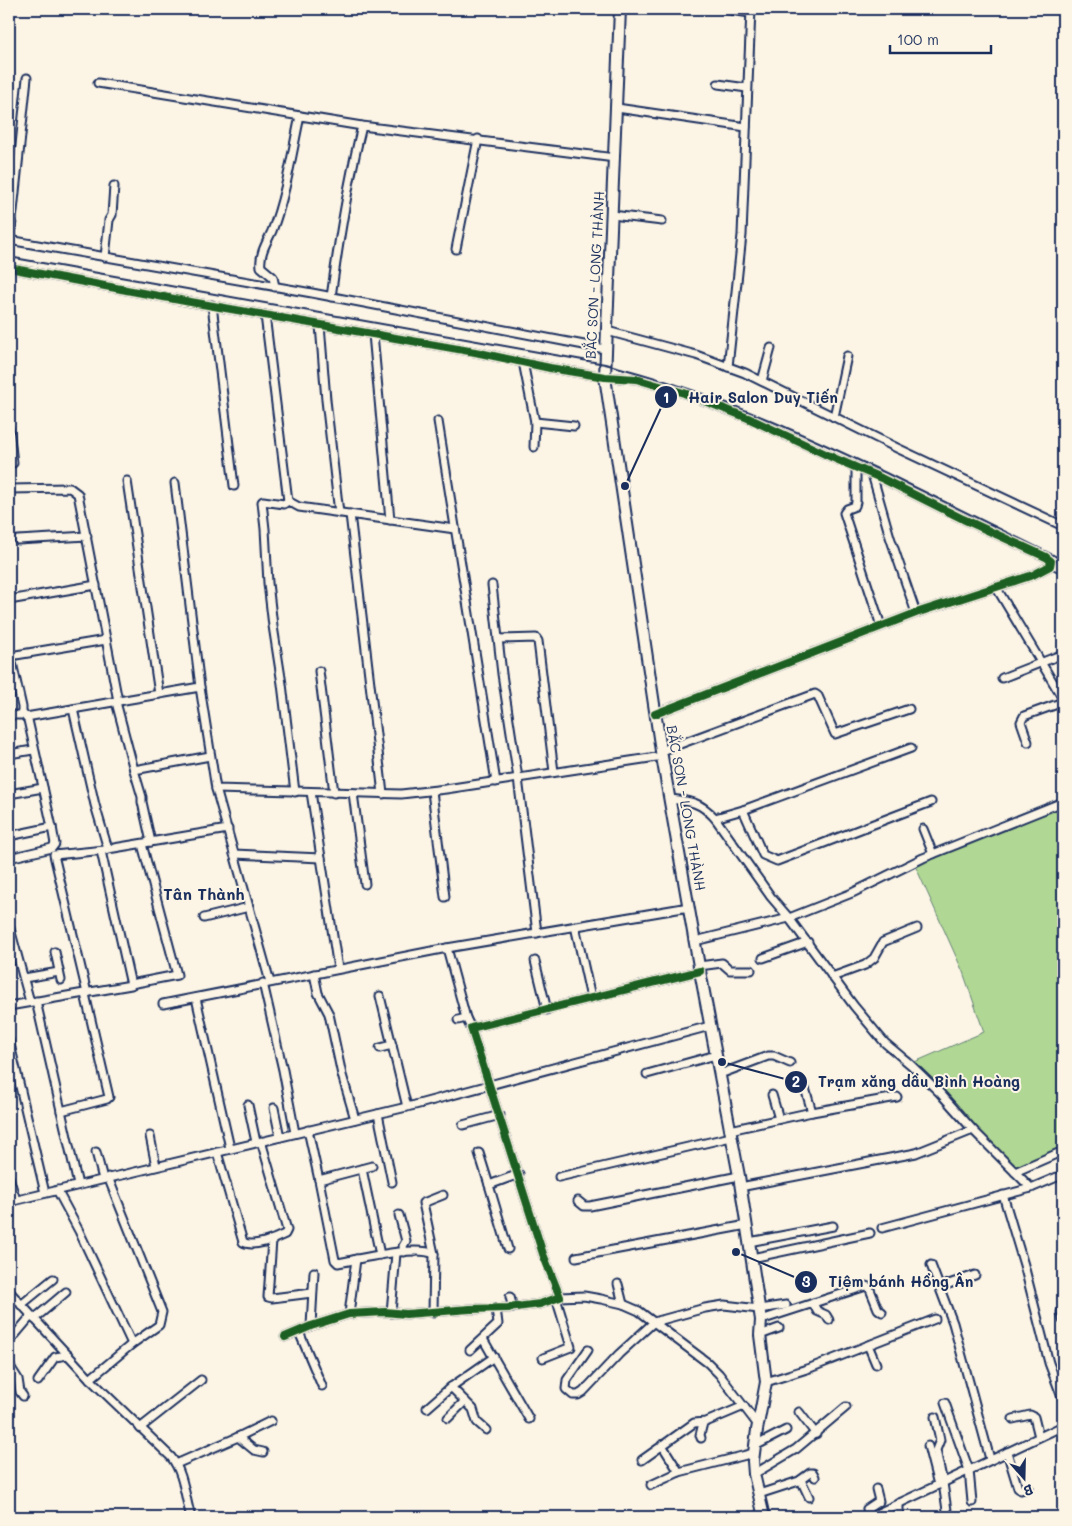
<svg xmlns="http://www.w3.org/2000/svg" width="1072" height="1526" font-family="Mali,sans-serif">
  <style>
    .green { fill: #b0d793; stroke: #668378 }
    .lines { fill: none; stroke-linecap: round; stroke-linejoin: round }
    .minor-casing { stroke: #1b2f5e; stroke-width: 11 }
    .secondary-casing { stroke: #1b2f5e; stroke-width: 14 }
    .minor { stroke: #fcf5e5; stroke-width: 7 }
    .secondary { stroke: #fcf5e5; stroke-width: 10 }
    .rail { stroke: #1b2f5e; stroke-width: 2 }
    .cycleway-casing { stroke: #fcf5e5; stroke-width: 11 }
    .cycleway { stroke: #1b5e20; stroke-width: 8 }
    .labels { text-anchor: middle; stroke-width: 4; stroke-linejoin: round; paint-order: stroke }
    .street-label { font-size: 14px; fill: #1b2f5e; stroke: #fcf5e5 }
    .quarter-label { font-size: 16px; font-weight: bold; fill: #1b2f5e; stroke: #fcf5e5 }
    .leader { fill: none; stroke: #1b2f5e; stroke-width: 2 }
    .callout-dot { fill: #1b2f5e; stroke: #fcf5e5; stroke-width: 2 }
    .mark-label { font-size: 15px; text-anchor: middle; font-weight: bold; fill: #fff }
    .callout-label { font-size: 15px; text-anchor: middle; font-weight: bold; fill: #1b2f5e; stroke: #fcf5e5; stroke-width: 4; stroke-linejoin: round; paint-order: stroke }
  </style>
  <rect width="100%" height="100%" fill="#fcf5e5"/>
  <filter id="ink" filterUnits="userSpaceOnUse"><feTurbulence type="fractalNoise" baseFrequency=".02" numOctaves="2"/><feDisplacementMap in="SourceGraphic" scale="10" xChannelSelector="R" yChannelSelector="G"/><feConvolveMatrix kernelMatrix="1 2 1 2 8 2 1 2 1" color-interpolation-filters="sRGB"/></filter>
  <g filter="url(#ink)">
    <path class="green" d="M1063 802V1151L1015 1172 910 1064 984 1032 963 972 914 863Z"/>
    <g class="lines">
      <g class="minor-casing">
        <g id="minor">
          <path d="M724 9 750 13"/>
          <path d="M98 83 362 126 615 158"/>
          <path d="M718 84 747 88"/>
          <path d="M617 108 746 127"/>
          <path d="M612 215 662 221"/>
          <path d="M9 240 312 293 605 349"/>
          <path d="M10 240 27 78"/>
          <path d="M456 249 478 139"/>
          <path d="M105 257 109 220 112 215 114 186"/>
          <path d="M9 268 185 301 475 352 550 368 605 377 636 379 653 384 684 393 748 418 836 459 881 478 963 519 1046 557 1051 561 1050 566 1033 575 916 613 655 714"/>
          <path d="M275 287 273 277 261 267C259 254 267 242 272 231 286 195 292 153 300 116"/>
          <path d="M331 297C339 239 348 182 362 126"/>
          <path d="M212 305 234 486"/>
          <path d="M265 315 288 501 299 507 455 529"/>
          <path d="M320 325 326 400 339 513"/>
          <path d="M607 331 696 355 745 373 897 448 1063 526"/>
          <path d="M373 334 390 520"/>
          <path d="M523 362 535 422 534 447"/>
          <path d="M728 367 742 235 751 9"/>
          <path d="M762 381 771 348"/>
          <path d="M834 417 847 356"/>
          <path d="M438 421 496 782"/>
          <path d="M535 422 574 426"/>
          <path d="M9 428 13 463"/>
          <path d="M856 468V502L855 506 847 509 844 513 881 626"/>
          <path d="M872 474 890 537 916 613"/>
          <path d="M127 481 159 694"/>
          <path d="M175 483 200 687"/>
          <path d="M9 489 70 488 78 494 118 701"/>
          <path d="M288 501 284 504 263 501 262 502 265 529 268 583 273 626 282 684 295 792"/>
          <path d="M350 514 383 794"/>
          <path d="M18 540 87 536"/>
          <path d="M1052 564 1063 569"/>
          <path d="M492 585 502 674 518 778 537 933"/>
          <path d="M996 587 1063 699"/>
          <path d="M9 600 96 585"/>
          <path d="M498 639 536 638 538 641 554 772"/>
          <path d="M9 649 22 707V714"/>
          <path d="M10 656 106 640"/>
          <path d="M319 671 334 793"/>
          <path d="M1002 678 1063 654"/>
          <path d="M116 702 134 770"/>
          <path d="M73 709 95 805 108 849 228 829"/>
          <path d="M9 715H24L28 720 52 827 9 836"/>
          <path d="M26 717 200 687 216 789 401 794 446 789 663 756"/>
          <path d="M1028 742 1021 722 1024 716 1063 702"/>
          <path d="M661 751 815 694 818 696 835 734 909 709"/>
          <path d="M9 754 33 750"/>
          <path d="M216 789 270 982"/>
          <path d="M432 791 445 897"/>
          <path d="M311 792 338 969"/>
          <path d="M353 793 365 884"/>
          <path d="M9 794 43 788"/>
          <path d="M670 799C691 801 700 802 715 818L771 897 789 918 854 1006 885 1043 910 1064 940 1093 973 1130 1015 1172 1063 1151"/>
          <path d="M743 810 763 855 777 861 931 802"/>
          <path d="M715 818 743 810 911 748"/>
          <path d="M923 829 933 854"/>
          <path d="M151 842 142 802V797L134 770 210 756"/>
          <path d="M234 854 321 858"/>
          <path d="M9 858 52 848 55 844 52 827"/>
          <path d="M204 918 249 907"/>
          <path d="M9 925 30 1002"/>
          <path d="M575 926 591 998"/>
          <path d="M695 941 789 918 852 893 923 858 1063 802"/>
          <path d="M447 948 466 1018 471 1028"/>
          <path d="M55 952 61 980"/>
          <path d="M763 958 808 942"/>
          <path d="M535 961 547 1010"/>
          <path d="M699 966 722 963 730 970H751"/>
          <path d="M314 974 318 993 329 1014 342 1075 355 1119"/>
          <path d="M832 977 865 965 874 958 883 942 917 928"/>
          <path d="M24 978 59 972"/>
          <path d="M263 983 283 1070 295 1133"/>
          <path d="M131 984 177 975 142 844"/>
          <path d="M87 993 54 855 105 850"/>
          <path d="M380 996 407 1107"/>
          <path d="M196 998 230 1148"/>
          <path d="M36 1001 78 1185"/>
          <path d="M163 1004 447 948 689 907"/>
          <path d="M9 1006 131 985 101 851"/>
          <path d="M458 1020 466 1018"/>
          <path d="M9 1040 45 1193"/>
          <path d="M380 1048 392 1045"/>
          <path d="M647 1074 716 1055"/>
          <path d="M720 1074 768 1056H774L790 1063"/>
          <path d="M805 1088 812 1112"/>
          <path d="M772 1095 779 1119"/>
          <path d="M248 1105 256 1142"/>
          <path d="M274 1108 280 1137"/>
          <path d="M61 1111 107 1099 109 1097 85 994"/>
          <path d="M378 1114 392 1182"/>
          <path d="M463 1125 500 1115"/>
          <path d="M308 1130 319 1180"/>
          <path d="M730 1130 812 1112 897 1097"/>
          <path d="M150 1136 156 1166"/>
          <path d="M96 1152 103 1179"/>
          <path d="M217 1152 243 1242C253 1248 275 1239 285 1234L287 1230 261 1141"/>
          <path d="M479 1153 489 1185"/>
          <path d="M372 1166 319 1180 335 1260 338 1263C360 1259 415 1245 434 1254L433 1313"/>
          <path d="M362 1169 380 1255"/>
          <path d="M1015 1172 1031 1188 1057 1177H1063"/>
          <path d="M9 1177 16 1200"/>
          <path d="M559 1177 731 1137"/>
          <path d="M740 1187 916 1153 973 1130"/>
          <path d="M57 1190 79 1231 132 1344"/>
          <path d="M1003 1195 1024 1265 1049 1363 1063 1400"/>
          <path d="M578 1201 584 1206H590L739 1176"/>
          <path d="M9 1202 415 1105 710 1026"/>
          <path d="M399 1215 406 1241 403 1246 404 1252"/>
          <path d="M882 1228 1031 1188"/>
          <path d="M272 1240 268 1297 272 1298 312 1293"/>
          <path d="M749 1242 833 1226"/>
          <path d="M508 1249 489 1185 519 1174"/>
          <path d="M434 1254 423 1203 443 1195"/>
          <path d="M576 1257 747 1225"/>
          <path d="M752 1258 870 1233"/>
          <path d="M931 1265 953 1323 990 1459"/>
          <path d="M618 1284 623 1304"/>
          <path d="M940 1287 975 1275"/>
          <path d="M9 1291 90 1379 171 1457C184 1473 185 1498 191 1517"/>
          <path d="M510 1297 513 1308"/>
          <path d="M560 1297 584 1296 601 1299 623 1304 639 1311 708 1363 719 1374 758 1425"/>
          <path d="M813 1303 817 1311 826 1315 829 1320"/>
          <path d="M21 1305 53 1279"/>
          <path d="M1061 1312 1063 1320"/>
          <path d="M391 1313 396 1253"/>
          <path d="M349 1314 356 1259"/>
          <path d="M34 1319 66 1292"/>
          <path d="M761 1320 866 1286 869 1287 878 1309 882 1312"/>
          <path d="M311 1326 314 1272"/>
          <path d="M299 1332 322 1386"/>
          <path d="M760 1335 779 1328"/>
          <path d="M285 1337 311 1326 349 1314 385 1312 406 1314 470 1309 508 1308 540 1304 560 1297 543 1254 471 1028 700 971"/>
          <path d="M483 1339 529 1419"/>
          <path d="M9 1342 31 1316"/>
          <path d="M868 1345 876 1364"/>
          <path d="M470 1350 498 1324 496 1308"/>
          <path d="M588 1350 567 1380 566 1389 573 1395H578L583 1392 619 1354 654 1322 705 1308 724 1305 759 1309 786 1305"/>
          <path d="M543 1358 571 1347 556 1298"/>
          <path d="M9 1365 18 1379 20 1392 23 1396"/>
          <path d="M90 1379 132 1344 159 1325 162 1312 108 1177"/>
          <path d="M38 1381 55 1357 68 1355"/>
          <path d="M766 1382 810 1368 935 1319"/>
          <path d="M451 1387 473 1409 477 1422 486 1430"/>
          <path d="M945 1403 969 1470 972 1502"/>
          <path d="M427 1408 451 1387 494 1357"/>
          <path d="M799 1412 816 1434"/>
          <path d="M935 1417 940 1440 936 1450 943 1483 948 1517"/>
          <path d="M448 1418 465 1401"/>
          <path d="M1013 1419 1030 1415 1034 1417 1039 1437"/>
          <path d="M140 1428 201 1380"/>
          <path d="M238 1437 271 1421"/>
          <path d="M701 1438 700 1435 703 1423"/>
          <path d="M662 1445 679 1472"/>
          <path d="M755 1446 786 1430"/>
          <path d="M928 1446 938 1485"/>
          <path d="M1007 1452 1018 1488 1021 1490 1028 1488"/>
          <path d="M642 1460 694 1423 706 1422 744 1406"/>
          <path d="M176 1464 238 1437 254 1450 263 1452"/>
          <path d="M754 1474 796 1449 846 1407"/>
          <path d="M801 1480 809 1497"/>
          <path d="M651 1485 679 1472 754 1453"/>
          <path d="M759 1494 799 1481 810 1473H813L815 1477"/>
          <path d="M870 1517 1063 1426"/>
          <path d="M870 1517 867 1509 879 1501 876 1489"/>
          <path d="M899 1517V1503"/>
        </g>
      </g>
      <g class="secondary-casing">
        <path id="secondary" d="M620 9 605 377 661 751 699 966 739 1176 761 1320 760 1335 766 1382 757 1430 753 1461 754 1474 764 1517"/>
      </g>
      <use href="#minor" class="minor"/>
      <use href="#secondary" class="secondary"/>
      <path class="rail" d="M9 257 605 364C703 388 795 430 886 473 945 502 1004 531 1063 560"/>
      <g class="cycleway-casing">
        <g id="cycleway">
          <path d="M9 268 185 301 475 352 550 368 605 377 636 379 653 384 684 393 748 418 836 459 881 478 963 519 1046 557 1051 561 1050 566 1033 575 916 613 655 714"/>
          <path d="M285 1337 311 1326 349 1314 385 1312 406 1314 470 1309 508 1308 540 1304 560 1297 543 1254 471 1028 700 971"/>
        </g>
      </g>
      <use href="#cycleway" class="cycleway"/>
    </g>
  </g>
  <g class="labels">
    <g class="street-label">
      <text transform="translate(595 275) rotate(-87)" y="5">BẮC SƠN - LONG THÀNH</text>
      <text transform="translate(686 808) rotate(80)" y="5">BẮC SƠN - LONG THÀNH</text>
    </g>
    <g class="quarter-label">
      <text x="204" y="900">Tân Thành</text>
    </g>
  </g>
  <path class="leader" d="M625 486L666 397M722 1062L796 1082M736 1252L806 1282"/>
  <g class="callout-dot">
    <circle cx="625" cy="486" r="5"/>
    <circle cx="722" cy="1062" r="5"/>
    <circle cx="736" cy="1252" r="5"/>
    <circle cx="666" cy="397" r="12"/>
    <circle cx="796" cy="1082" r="12"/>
    <circle cx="806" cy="1282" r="12"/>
  </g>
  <g class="mark-label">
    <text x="666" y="403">1</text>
    <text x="796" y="1087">2</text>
    <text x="806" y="1287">3</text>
  </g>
  <g class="callout-label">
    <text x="763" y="403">Hair Salon Duy Tiến</text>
    <text x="919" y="1087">Trạm xăng dầu Bình Hoàng</text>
    <text x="901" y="1287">Tiệm bánh Hồng Ân</text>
  </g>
  <rect width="1072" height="1526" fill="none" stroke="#fcf5e5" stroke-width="30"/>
  <rect x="15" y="15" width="1042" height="1496" fill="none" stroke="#1b2f5e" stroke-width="2" filter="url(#ink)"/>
  <g transform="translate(1024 1478) rotate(160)" stroke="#fcf5e5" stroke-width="4" paint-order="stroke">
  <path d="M0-4L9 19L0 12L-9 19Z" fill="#1b2f5e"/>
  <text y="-8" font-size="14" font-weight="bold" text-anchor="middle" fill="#1b2f5e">B</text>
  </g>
  <path d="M890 45v8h101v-8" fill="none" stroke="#1b2f5e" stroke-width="2.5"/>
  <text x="897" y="45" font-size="15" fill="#1b2f5e" stroke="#fcf5e5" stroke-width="4" paint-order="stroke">100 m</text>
</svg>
